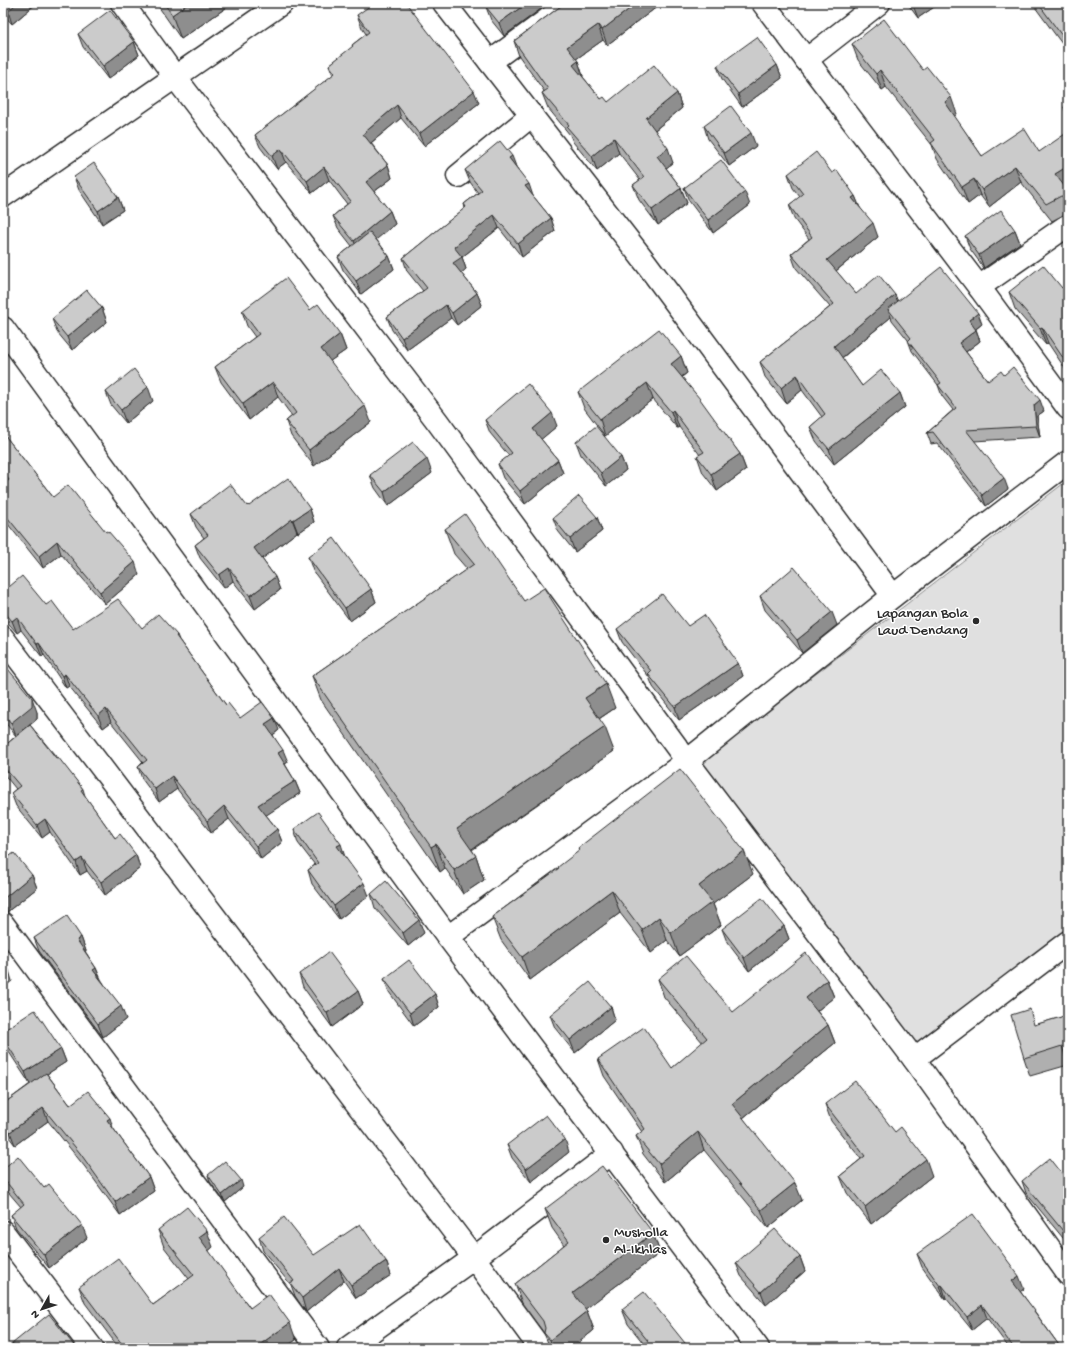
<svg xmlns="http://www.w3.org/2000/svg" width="1071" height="1351" font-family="'Gochi Hand',sans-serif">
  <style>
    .green { fill: #e0e0e0; stroke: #868686 }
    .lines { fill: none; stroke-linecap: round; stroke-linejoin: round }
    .minor-casing { stroke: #2b2b2b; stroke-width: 25 }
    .minor { stroke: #fff; stroke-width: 22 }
    .wall { fill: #afafaf; stroke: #2b2b2b }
    .shaded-wall { fill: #8e8e8e; stroke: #2b2b2b }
    .building { fill: #cbcbcb; stroke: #2b2b2b }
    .poi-dot { fill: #2b2b2b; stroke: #fff; stroke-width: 1.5 }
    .labels { text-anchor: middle; stroke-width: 3; stroke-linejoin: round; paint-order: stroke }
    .poi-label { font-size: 15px; fill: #2b2b2b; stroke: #fff; text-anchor: end }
  </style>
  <rect width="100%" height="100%" fill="#fff"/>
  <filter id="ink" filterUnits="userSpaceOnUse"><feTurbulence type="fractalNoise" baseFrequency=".025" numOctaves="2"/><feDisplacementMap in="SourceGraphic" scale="8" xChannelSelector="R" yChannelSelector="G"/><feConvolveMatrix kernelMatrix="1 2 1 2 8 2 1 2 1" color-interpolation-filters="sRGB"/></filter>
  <g filter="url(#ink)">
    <path class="green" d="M1068 480V927L916 1044 700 763Z"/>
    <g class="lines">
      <g class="minor-casing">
        <g id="minor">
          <path d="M122 3 175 77 437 421 687 761 448 937"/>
          <path d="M444 3 646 263 893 596"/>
          <path d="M763 3 979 287 1068 408"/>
          <path d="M806 60 879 3"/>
          <path d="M490 62 570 3"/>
          <path d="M458 176 532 115"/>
          <path d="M3 196 282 3"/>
          <path d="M979 287 1068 225"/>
          <path d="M3 328 448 937 758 1348"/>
          <path d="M1068 462 893 596 687 761 914 1059 1068 1274"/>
          <path d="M3 638 474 1258 540 1348"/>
          <path d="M3 924 318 1348"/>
          <path d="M914 1059 1068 942"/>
          <path d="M3 1232 92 1348"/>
          <path d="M348 1348 474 1258 612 1153"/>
        </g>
      </g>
      <use href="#minor" class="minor"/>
    </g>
    <g class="wall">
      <path d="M3 3H37L12 24 3 14Z"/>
      <path d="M156 3H233L181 39Z"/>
      <path d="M549 3 504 36 491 20 486 7Z"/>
      <path d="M565 3H662L607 45 603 40 576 59 578 61 583 76V77L601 99 608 102 677 93 682 108 655 130 673 163 666 168 681 188 687 203 658 225 639 200 633 185 640 180 619 153 597 171 573 142 570 135 548 108 542 93 544 91 519 56 514 41Z"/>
      <path d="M907 3H940L918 18Z"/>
      <path d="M1032 3H1068V52Z"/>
      <path d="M357 15 479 103 424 146 401 118 371 143 388 165 392 178 374 192 390 211 395 224 376 239 389 256 394 269 361 294 343 270 338 257 352 246 338 228 333 216 347 204 329 180 312 193 286 162 277 169 260 147 255 135 333 75 329 65 353 47 352 45 366 34 362 28Z"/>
      <path d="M78 34 134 42 139 55 108 79 83 47Z"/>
      <path d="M852 44 923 70 957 114 954 116 982 156 1039 152 1068 191V213H1067L1052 221 1021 182 989 207 980 195 968 204 937 159 932 145 886 87 882 90 858 60Z"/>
      <path d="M777 65 782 78 742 107 722 79 717 66Z"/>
      <path d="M1068 104V120L1064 107Z"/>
      <path d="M704 126 756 146 729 166 708 139Z"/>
      <path d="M517 168 533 196 551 218 555 231 522 257 499 228 462 257 466 269 461 273 477 293 482 305 457 325 451 318 407 350 392 330 387 317 423 291 407 271 403 258 465 208 464 204 478 193 470 182 465 170Z"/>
      <path d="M832 173 855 196 859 206 878 237 836 271 856 294 895 295 898 302 982 324 976 329 980 341 966 352 988 381 1004 375 1044 411 1037 416 1040 437 974 441 1008 489 986 506 937 443 931 444 927 433 953 410 942 396 938 385 912 351 908 340 892 320 891 317 842 358 862 386 900 393 905 407 834 464 816 441 810 427 822 417 802 390 786 403 765 377 760 362 830 307 796 268 791 254 809 239 794 219 789 205 800 197 793 188 788 174Z"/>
      <path d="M74 177 118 197 123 210 102 224 79 190Z"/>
      <path d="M684 188 750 205 713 233 689 201Z"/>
      <path d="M1068 219V231L1065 222Z"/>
      <path d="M1015 230 1020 243 984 268 970 249 965 236Z"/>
      <path d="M1068 284V373L1048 343 1046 345 1015 309 1009 292 1062 288Z"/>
      <path d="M102 308 107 322 72 350 57 332 52 319Z"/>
      <path d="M310 310 340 334 346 350 330 361 371 422 314 466 291 436 286 421 292 416 278 397 249 420 221 382 215 367 255 337 247 326 242 311Z"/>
      <path d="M681 356 687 373 682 377 740 454 746 470 717 491 703 473 697 456 700 455 679 427 677 428 653 399 605 436 584 408 578 392Z"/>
      <path d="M106 392 153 401 126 423 111 405Z"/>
      <path d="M485 420 557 426 541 439 558 460 563 473 525 504 503 478 498 464 509 456 490 433Z"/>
      <path d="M3 433 53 497 139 575 105 604 61 554 43 568 3 518V485L6 482 3 478Z"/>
      <path d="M576 442 621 457 626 470 606 486 581 455Z"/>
      <path d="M432 473 388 506 375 488 370 475Z"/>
      <path d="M247 506 310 509 314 522 298 533 297 532 262 559 275 577 280 590 255 609 233 581 224 588 200 558 195 545 204 538 196 527 191 514Z"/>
      <path d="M597 517 602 531 575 552 558 531 553 518Z"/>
      <path d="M445 529 524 601 615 708 599 719 614 751 472 850 476 856 484 880 463 894 445 868 440 872 321 700 312 676 467 569 454 554Z"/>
      <path d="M308 557 371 589 376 602 350 621 313 571Z"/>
      <path d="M3 592 46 605 73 629 142 628 177 635 179 640 226 705 240 718 279 730 273 735 288 762 285 764 295 781 300 793 266 815 277 829 282 842 261 859 229 819 211 833 177 789 159 802 142 779 138 767 143 762 111 722 103 728 69 686 66 688 44 655 42 657 21 630 17 633 3 617Z"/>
      <path d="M760 596 837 625 802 653 765 610Z"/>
      <path d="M688 626 738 663 743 676 679 720 653 687 649 677 622 642 617 629Z"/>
      <path d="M3 674 37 712V719L30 725 83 789 85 796 115 838 136 855 140 868 105 895 87 871 80 875 50 832 42 838 16 806 11 793 16 789 3 773V747L16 736 3 720Z"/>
      <path d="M294 829 345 857 369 896 339 919 312 884 308 870 315 865 298 843Z"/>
      <path d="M578 848 753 874 713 904 721 925 679 956 667 940 651 953 620 913 530 980 501 940 492 917 558 868 580 851Z"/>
      <path d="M3 861 32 875 37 888 7 912H3Z"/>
      <path d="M371 894 424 933 408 946 375 908Z"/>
      <path d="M784 926 789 939 749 971 727 942 722 929Z"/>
      <path d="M81 937 86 951H85L96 968 101 979 126 1019 103 1037 39 951 34 938Z"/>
      <path d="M299 974 358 991 363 1004 332 1027 303 987Z"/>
      <path d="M384 979 435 994 439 1007 414 1026 389 992Z"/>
      <path d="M658 979 733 1012 827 980 834 997 817 1011 828 1025 835 1043 743 1118 802 1200 768 1228 704 1150 665 1182 643 1154 636 1136 642 1132 604 1076 598 1059 672 1068 703 1043 664 997Z"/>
      <path d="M611 1007 615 1020 575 1053 555 1028 550 1015Z"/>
      <path d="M1068 1015V1065L1030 1076 1024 1058 1035 1025Z"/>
      <path d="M3 1031 61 1049 66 1062 47 1074 70 1105 113 1128 149 1177 154 1191 120 1215 85 1167 48 1121 15 1145 3 1129V1104L30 1084 5 1046 3 1042Z"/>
      <path d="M825 1104 932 1176 871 1224 847 1193 840 1176 861 1159 831 1121Z"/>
      <path d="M507 1145 569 1152 531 1182 512 1158Z"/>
      <path d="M3 1169 44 1188 87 1238 49 1268 16 1228 11 1215 21 1207 3 1186Z"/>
      <path d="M208 1175 243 1187 225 1202 210 1182Z"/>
      <path d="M1022 1181H1068V1244L1026 1193Z"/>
      <path d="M545 1209 653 1233 660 1253 585 1309 587 1311 594 1330 572 1348H550L544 1333 522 1303 515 1284 564 1245 552 1228Z"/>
      <path d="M158 1230 213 1247 208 1251 250 1308 296 1340 284 1348H119L85 1303 79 1287 153 1305 189 1279 164 1247Z"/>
      <path d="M259 1237 314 1255 386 1261 391 1275 356 1298 344 1281 306 1312 295 1296 291 1285 263 1251Z"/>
      <path d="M917 1254 1024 1289 1020 1291 1061 1348H1009L987 1318 972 1330 946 1298 945 1299 922 1267Z"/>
      <path d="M800 1257 805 1271 766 1305 741 1276 736 1263Z"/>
      <path d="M622 1309 689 1348 644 1344 628 1324Z"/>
    </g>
    <g class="shaded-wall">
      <path d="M17 3H37L12 24 8 11Z"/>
      <path d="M189 3H233L181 39 172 15Z"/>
      <path d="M527 3H549L504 36 499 23Z"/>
      <path d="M637 3H662L607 45 602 30Z"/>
      <path d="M912 3H940L918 18Z"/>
      <path d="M598 25 603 40 572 62 567 47Z"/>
      <path d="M134 42 139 55 108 79 103 66Z"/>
      <path d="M578 61 583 76 578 80 573 65Z"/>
      <path d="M777 65 782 78 742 107 738 94Z"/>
      <path d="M880 70 886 87 882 90 876 74Z"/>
      <path d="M474 91 479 103 424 146 419 134Z"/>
      <path d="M677 93 682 108 651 133 646 118Z"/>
      <path d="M951 97 957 114 951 119 945 102Z"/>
      <path d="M397 105 401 118 367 146 363 134Z"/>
      <path d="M751 133 756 146 729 166 724 153Z"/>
      <path d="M614 138 619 153 597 171 592 156Z"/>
      <path d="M668 148 673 163 662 171 657 156Z"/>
      <path d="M281 149 286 162 277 169 272 156Z"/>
      <path d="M512 156 517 169 509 158Z"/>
      <path d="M388 165 392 178 371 194 366 182Z"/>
      <path d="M1015 166 1021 182 989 207 982 190Z"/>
      <path d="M1068 166V186L1061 191 1055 174Z"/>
      <path d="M324 167 329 180 312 193 307 181Z"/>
      <path d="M974 179 980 195 968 204 962 187Z"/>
      <path d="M529 184 533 196 525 186Z"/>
      <path d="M681 188 687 203 658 225 652 210Z"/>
      <path d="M745 192 750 205 713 233 708 220Z"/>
      <path d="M855 196 861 210 852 198Z"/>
      <path d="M118 197 123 210 102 224 98 211Z"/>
      <path d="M390 211 395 224 359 254 354 241Z"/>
      <path d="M494 215 499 228 462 257 466 269 458 276 453 263 454 247Z"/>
      <path d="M551 218 555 231 522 257 518 244Z"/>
      <path d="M873 223 878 237 832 274 827 260Z"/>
      <path d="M1015 230 1020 243 984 268 979 255Z"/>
      <path d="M389 256 394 269 361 294 356 281Z"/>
      <path d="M477 293 482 305 457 325 452 313Z"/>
      <path d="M895 295 901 309H888L891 317 839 360 834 346Z"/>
      <path d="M446 305 451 318 407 350 402 338Z"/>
      <path d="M102 308 107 322 72 350 67 337Z"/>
      <path d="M978 313 982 324 973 331 969 320Z"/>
      <path d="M1042 327 1048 343 1046 345 1040 328Z"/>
      <path d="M976 330 980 341 963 354 959 343Z"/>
      <path d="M340 334 346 350 326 364 321 349Z"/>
      <path d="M681 356 687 373 677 380 671 364Z"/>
      <path d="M797 375 802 390 786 403 781 388Z"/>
      <path d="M273 382 278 397 249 420 243 404Z"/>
      <path d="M647 383 653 399 605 436 600 419Z"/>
      <path d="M148 387 153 401 126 423 121 410Z"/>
      <path d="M900 393 905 407 834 464 829 449Z"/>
      <path d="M1040 400 1044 411 1037 416 1040 437 1036 426 1034 405Z"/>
      <path d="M365 406 371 422 314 466 309 450Z"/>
      <path d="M673 410 679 427 677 428 671 412Z"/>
      <path d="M552 413 557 426 538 442 533 429Z"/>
      <path d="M740 454 746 470 717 491 711 474Z"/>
      <path d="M621 457 626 470 606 486 601 473Z"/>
      <path d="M427 459 432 473 388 506 384 492Z"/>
      <path d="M558 460 563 473 525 504 520 491Z"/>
      <path d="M1004 478 1008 489 986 506 982 495Z"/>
      <path d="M310 509 314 522 298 533 293 520Z"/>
      <path d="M597 517 602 531 575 552 570 539Z"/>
      <path d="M292 519 297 532 258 562 254 548Z"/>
      <path d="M57 541 61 554 43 568 39 556Z"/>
      <path d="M135 562 139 575 105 604 100 592Z"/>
      <path d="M229 568 233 581 224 588 219 575Z"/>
      <path d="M275 577 280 590 255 609 250 596Z"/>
      <path d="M371 589 376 602 350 621 345 608Z"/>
      <path d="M832 612 837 625 802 653 797 640Z"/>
      <path d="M17 617 21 630 17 633 12 621Z"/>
      <path d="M39 643 44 655 42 657 37 644Z"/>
      <path d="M738 663 743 676 679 720 675 707Z"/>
      <path d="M65 674 69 686 66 688 62 676Z"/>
      <path d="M606 684 615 708 594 722 585 698Z"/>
      <path d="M32 698 37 712V719L16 736 11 723Z"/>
      <path d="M106 709 111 722 103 728 98 716Z"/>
      <path d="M274 718 279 730 270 737 265 724Z"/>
      <path d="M605 727 614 751 466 853 457 829Z"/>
      <path d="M283 750 288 762 282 766 278 753Z"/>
      <path d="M172 776 177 789 159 802 155 789Z"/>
      <path d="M295 781 300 793 262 818 258 805Z"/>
      <path d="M224 806 229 819 211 833 207 821Z"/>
      <path d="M45 819 50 832 42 838 37 825Z"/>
      <path d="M277 829 282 842 261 859 256 846Z"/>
      <path d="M341 844 345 857 341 860 337 846Z"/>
      <path d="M436 844 445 868 440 872 431 847Z"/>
      <path d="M744 851 753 874 713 904 721 925 679 956 671 933 699 886Z"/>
      <path d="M136 855 140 868 105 895 101 882Z"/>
      <path d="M476 856 484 880 463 894 454 870Z"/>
      <path d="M82 858 87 871 80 875 76 862Z"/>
      <path d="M32 875 37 888 7 912 3 901V899Z"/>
      <path d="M364 883 369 896 339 919 334 906Z"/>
      <path d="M612 890 620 913 530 980 522 957Z"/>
      <path d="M659 917 667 940 651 953 642 930Z"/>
      <path d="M419 920 424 933 408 946 403 933Z"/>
      <path d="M784 926 789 939 749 971 744 958Z"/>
      <path d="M81 937 86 951 82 953 77 940Z"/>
      <path d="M8 967 12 981 3 988V971Z"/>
      <path d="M96 968 101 981 93 970Z"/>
      <path d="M827 980 834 997 812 1015 806 998Z"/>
      <path d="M358 991 363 1004 332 1027 327 1013Z"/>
      <path d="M435 994 439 1007 414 1026 410 1013Z"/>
      <path d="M121 1006 126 1019 103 1037 98 1024Z"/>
      <path d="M611 1007 615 1020 575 1053 570 1040Z"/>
      <path d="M828 1025 835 1043 738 1122 732 1104Z"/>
      <path d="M61 1049 66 1062 30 1085 25 1072Z"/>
      <path d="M43 1108 48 1121 15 1145 10 1132Z"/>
      <path d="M110 1118 114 1131 107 1120Z"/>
      <path d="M698 1132 704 1150 665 1182 659 1164Z"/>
      <path d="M565 1139 569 1152 531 1182 526 1169Z"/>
      <path d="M926 1159 932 1176 871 1224 865 1207Z"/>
      <path d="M149 1177 154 1191 120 1215 115 1202Z"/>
      <path d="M241 1180 243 1187 225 1202 222 1195Z"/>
      <path d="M795 1183 802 1200 768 1228 761 1210Z"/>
      <path d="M82 1225 87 1238 49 1268 44 1255Z"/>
      <path d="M207 1231 213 1247 205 1254 199 1237Z"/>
      <path d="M653 1233 660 1253 580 1313 573 1293Z"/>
      <path d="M800 1257 805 1271 766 1305 761 1292Z"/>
      <path d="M386 1261 391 1275 356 1298 351 1285Z"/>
      <path d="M339 1268 344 1281 306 1312 302 1298Z"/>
      <path d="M1019 1276 1024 1289 1017 1294 1012 1281Z"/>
      <path d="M942 1285 946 1298 945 1299 940 1286Z"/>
      <path d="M982 1305 987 1318 972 1330 967 1317Z"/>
      <path d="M587 1311 594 1330 572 1348H553L550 1340Z"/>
      <path d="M290 1323 296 1340 284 1348H255Z"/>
    </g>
    <g class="building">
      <path d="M3 3H17L8 11 3 6Z"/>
      <path d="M164 3H189L172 15Z"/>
      <path d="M374 3H406L474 91 419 134 397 105 363 134 388 165 366 182 390 211 354 241 333 216 351 201 324 167 307 181 281 149 272 156 255 135 335 73 329 65 353 46 352 45 369 32 357 15Z"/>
      <path d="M492 3H527L499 23 486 7Z"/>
      <path d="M565 3H637L602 30 598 25 567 47 578 61 573 65 601 99 604 97 608 102 654 65 677 93 646 118 668 148 657 156 681 188 652 210 633 185 644 177 614 138 592 156 567 127 569 125 542 93 548 89 514 41Z"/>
      <path d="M1038 3H1068V44Z"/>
      <path d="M110 10 134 42 103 66 78 34Z"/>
      <path d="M884 19 923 70 927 67 951 97 945 102 982 156 1024 128 1039 152 1068 132V166L1055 174 1068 191V198L1067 197 1061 196 1046 204 1015 166 982 190 974 179 962 187 931 143 935 140 880 70 876 74 852 44Z"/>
      <path d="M757 37 777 65 738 94 717 66Z"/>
      <path d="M1068 104V113L1064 107Z"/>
      <path d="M731 106 751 133 724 153 704 126Z"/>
      <path d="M500 141 512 156 509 158 529 184 525 186 551 218 518 244 494 215 454 247 462 257 453 263 477 293 452 313 446 305 402 338 387 317 427 288 403 258 466 207 464 204 482 190 465 170Z"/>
      <path d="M816 152 832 173 837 170 855 196 852 198 873 223 827 260 856 294 879 275 895 295 834 346 862 386 881 370 900 393 829 449 810 427 825 414 797 375 781 388 760 362 834 304 791 254 812 237 789 205 803 194 788 174Z"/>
      <path d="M721 160 745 192 708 220 684 188Z"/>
      <path d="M94 163 118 197 98 211 74 177Z"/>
      <path d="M1001 210 1015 230 979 255 965 236Z"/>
      <path d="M1068 219V226L1065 222Z"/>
      <path d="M370 232 389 256 356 281 338 257Z"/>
      <path d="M1043 265 1062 288 1068 284V365L1042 327 1040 328 1009 292Z"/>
      <path d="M941 267 978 313 969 320 976 330 959 343 988 381 1001 371 1004 375 1013 367 1040 400 1034 405 1036 426 966 430 1004 478 982 495 933 432 927 433 956 408 938 385 941 383 908 341 911 338 888 309Z"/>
      <path d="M286 278 310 310 318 304 340 334 321 349 365 406 309 450 286 421 296 413 273 382 243 404 215 367 259 334 242 311Z"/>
      <path d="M87 290 102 308 67 337 52 319Z"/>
      <path d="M659 329 681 356 671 364 700 399 740 454 711 474 697 456 704 452 673 410 671 412 647 383 600 419 578 392Z"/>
      <path d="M134 369 148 387 121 410 106 392Z"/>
      <path d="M528 384 552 413 533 429 558 460 520 491 498 464 512 453 485 420Z"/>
      <path d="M596 426 621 457 601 473 576 442Z"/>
      <path d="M3 433 53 497 68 485 106 532 108 531 135 562 100 592 57 541 39 556 3 512V485L9 480 3 472Z"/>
      <path d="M413 442 427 459 384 492 370 475Z"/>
      <path d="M288 478 310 509 293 520 292 519 254 548 275 577 250 596 229 568 219 575 195 545 208 535 191 514 230 484 247 506 248 505 249 506Z"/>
      <path d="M579 496 597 517 570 539 553 518Z"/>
      <path d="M465 514 524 601 544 588 606 684 585 698 605 727 457 829 476 856 454 870 436 844 431 847 312 676 474 564 445 529Z"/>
      <path d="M334 538 371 589 345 608 308 557Z"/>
      <path d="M794 567 832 612 797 640 760 596Z"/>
      <path d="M22 576 46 605 52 601 73 629 118 599 142 628 158 614 177 635 176 636 226 705 228 703 240 718 262 702 274 718 265 724 283 750 278 753 295 781 258 805 277 829 256 846 224 806 207 821 172 776 155 789 138 767 147 760 106 709 98 716 65 674 62 676 39 643 37 644 17 617 12 621 3 610V592Z"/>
      <path d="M662 594 688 626 704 615 738 663 675 707 648 674 651 671 617 629Z"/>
      <path d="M8 669 32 698V706L11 723 3 713V674Z"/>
      <path d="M30 725 56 758 58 757 83 789 81 790 115 838 120 834 136 855 101 882 82 858 76 862 45 819 37 825 11 793 20 786 3 766V747Z"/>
      <path d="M680 769 744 851 699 886 712 902 671 933 659 917 642 930 612 890 522 957 492 917 559 868 558 867 580 850 578 848Z"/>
      <path d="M318 812 341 844 337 846 364 883 334 906 308 870 318 863 294 829Z"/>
      <path d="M14 853 32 875 3 899V861Z"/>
      <path d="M386 881 419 920 403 933 371 894Z"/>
      <path d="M762 898 784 926 744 958 722 929Z"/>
      <path d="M67 916 81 937 77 940 96 968 93 970 121 1006 98 1024 34 938Z"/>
      <path d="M329 952 358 991 327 1013 299 974Z"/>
      <path d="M806 953 827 980 806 998 828 1025 732 1104 795 1183 761 1210 698 1132 659 1164 636 1136 645 1129 598 1059 644 1027 672 1068 707 1038 658 979 686 956 733 1012Z"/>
      <path d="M409 960 435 994 410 1013 384 979Z"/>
      <path d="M3 962 8 967 3 971Z"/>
      <path d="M590 982 611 1007 570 1040 550 1015Z"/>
      <path d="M1030 1009 1034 1025 1068 1015V1065L1062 1046 1024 1058 1011 1015Z"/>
      <path d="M35 1010 61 1049 25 1072 3 1038V1031Z"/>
      <path d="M46 1073 70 1105 88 1091 110 1118 107 1120 149 1177 115 1202 80 1153 43 1108 10 1132 3 1122V1104Z"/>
      <path d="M855 1081 895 1132 901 1127 926 1159 865 1207 840 1176 865 1156 825 1104Z"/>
      <path d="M546 1115 565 1139 526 1169 507 1145Z"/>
      <path d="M18 1156 44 1188 49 1184 82 1225 44 1255 11 1215 24 1204 3 1178V1169Z"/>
      <path d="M1050 1158 1068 1181V1237L1022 1181Z"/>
      <path d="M225 1161 241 1180 222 1195 208 1175Z"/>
      <path d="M602 1166 653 1233 573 1293 587 1311 550 1340 544 1333 545 1328 543 1321 515 1284 569 1241 545 1209Z"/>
      <path d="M187 1207 207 1231 199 1237 250 1308 269 1294 290 1323 255 1348H125L79 1287 118 1258 153 1305 194 1275 158 1230Z"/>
      <path d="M973 1214 1019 1276 1012 1281 1035 1311H1034L1061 1348H1014L982 1305 967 1317 942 1285 940 1286 917 1254Z"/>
      <path d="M284 1217 314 1255 360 1224 386 1261 351 1285 339 1268 302 1298 290 1283 294 1281 259 1237Z"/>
      <path d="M775 1229 800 1257 761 1292 736 1263Z"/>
      <path d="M644 1292 689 1348H639L648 1341 622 1309Z"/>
      <path d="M49 1314 76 1348H7Z"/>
      <path d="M1068 1345V1348H1064Z"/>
    </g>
  </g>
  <g class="poi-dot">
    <circle cx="976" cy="621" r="4"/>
    <circle cx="606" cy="1240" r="4"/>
  </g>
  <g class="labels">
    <g class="poi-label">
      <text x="968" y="617">Lapangan Bola<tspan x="968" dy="17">Laud Dendang</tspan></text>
      <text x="614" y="1236" text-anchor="start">Musholla<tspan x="614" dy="17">Al-Ikhlas</tspan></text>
    </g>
  </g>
  <rect width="1071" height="1351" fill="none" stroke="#fff" stroke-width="16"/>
  <rect x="8" y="8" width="1055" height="1335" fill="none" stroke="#2b2b2b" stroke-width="1.5" filter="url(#ink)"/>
  <g transform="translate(42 1309) rotate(231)" stroke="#ffffff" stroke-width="3" paint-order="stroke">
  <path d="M0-3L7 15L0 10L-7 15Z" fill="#2b2b2b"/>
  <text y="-6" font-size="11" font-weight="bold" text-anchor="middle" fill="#2b2b2b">N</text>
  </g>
</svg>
